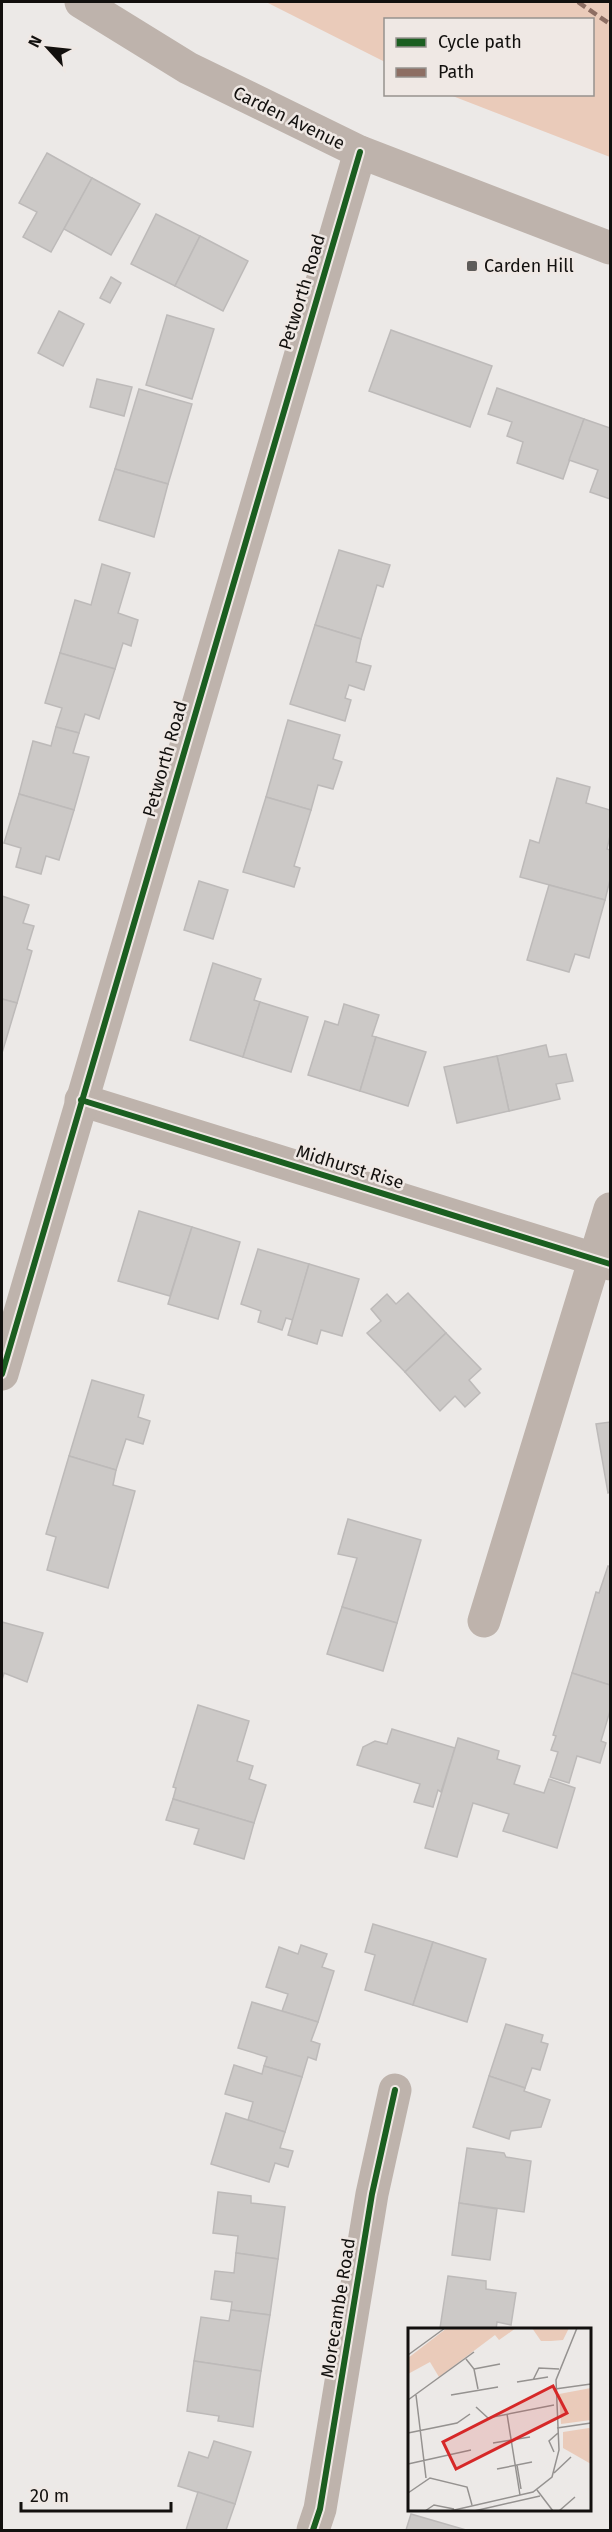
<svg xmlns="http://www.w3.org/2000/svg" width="612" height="2532" font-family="'Fira Sans',sans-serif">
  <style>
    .green { fill: #eacbba }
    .building { fill: #ccc9c7; stroke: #bdbab9; stroke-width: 1.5 }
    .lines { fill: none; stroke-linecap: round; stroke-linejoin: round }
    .minor { stroke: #beb3ac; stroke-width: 33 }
    .tertiary { stroke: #beb3ac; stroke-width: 33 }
    .quiet { stroke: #8d6e63; stroke-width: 4.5; stroke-dasharray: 9 4.5; stroke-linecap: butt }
    .cycleway-casing { stroke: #efe8e4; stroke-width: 10 }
    .cycleway { stroke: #1b5e20; stroke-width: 6 }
    .poi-dot { fill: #5e5c5a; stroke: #efe8e4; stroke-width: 2 }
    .labels { text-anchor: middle; stroke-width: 5; stroke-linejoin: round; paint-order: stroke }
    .street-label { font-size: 18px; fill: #12100e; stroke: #efe8e4 }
    .poi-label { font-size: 18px; fill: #12100e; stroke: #efe8e4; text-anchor: start }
    .inset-road { fill: none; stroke: #959290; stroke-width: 1.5 }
    .view { fill: #d62828; fill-opacity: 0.15; stroke: #d62828; stroke-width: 3 }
    .inset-edge { fill: none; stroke: #12100e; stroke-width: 3 }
  </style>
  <rect width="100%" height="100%" fill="#ece9e7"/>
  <path class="green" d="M266 2H610V157L450 95 592 94V20H386L385 62Z"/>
  <g class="building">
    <path d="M47 153 92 178 51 252 23 237 37 212 19 203Z"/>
    <path d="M92 178 140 204 111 255 64 229Z"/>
    <path d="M156 214 200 236 175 286 131 264Z"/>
    <path d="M200 236 248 261 223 311 175 286Z"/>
    <path d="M111 277 121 283 110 303 100 298Z"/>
    <path d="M59 311 84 324 63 366 38 353Z"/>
    <path d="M167 315 214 329 192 399 146 385Z"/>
    <path d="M391 330 492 366 470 427 369 391Z"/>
    <path d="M97 379 132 387 124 416 90 407Z"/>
    <path d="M497 388 584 419 563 479 517 463 523 442 507 436 512 422 488 414Z"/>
    <path d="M139 389 192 404 168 484 115 469Z"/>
    <path d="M584 419 610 428V499L590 492 598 470 569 460Z"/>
    <path d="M115 469 168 484 154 537 99 520Z"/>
    <path d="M339 550 390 565 383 587 377 585 361 639 315 625Z"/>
    <path d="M102 564 130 573 118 613 138 620 131 646 123 643 115 669 60 653 75 600 91 605Z"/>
    <path d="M315 625 361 639 356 662 371 666 364 690 349 685 345 698 351 700 345 721 290 704Z"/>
    <path d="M60 653 115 669 99 719 85 714 79 733 56 727 62 708 45 703Z"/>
    <path d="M288 720 340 735 333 759 342 762 333 789 318 785 311 810 266 797Z"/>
    <path d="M56 727 79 733 73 753 89 757 74 810 19 794 33 741 51 746Z"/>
    <path d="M557 778 590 787 586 803 610 810V836L607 849 610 850V880L605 900 520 877 530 840 539 843Z"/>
    <path d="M19 794 74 810 59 860 46 856 41 874 16 867 21 848 4 843Z"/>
    <path d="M266 797 311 810 294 866 300 868 294 887 243 872Z"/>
    <path d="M199 881 228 890 213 939 184 930Z"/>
    <path d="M549 885 605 900 589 958 575 954 569 972 527 960Z"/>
    <path d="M2 896 29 905 23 923 34 926 27 949 32 951 17 1003 2 999Z"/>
    <path d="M213 963 261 979 254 1000 260 1002 243 1057 190 1040Z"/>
    <path d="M2 999 17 1003 2 1053Z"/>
    <path d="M260 1002 308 1017 291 1072 243 1057Z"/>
    <path d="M344 1004 379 1015 372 1036 376 1037 360 1091 308 1075 325 1021 338 1025Z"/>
    <path d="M376 1037 426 1052 408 1106 360 1091Z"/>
    <path d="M546 1045 549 1057 566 1054 573 1081 556 1084 560 1099 509 1111 497 1056Z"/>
    <path d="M497 1056 509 1111 457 1123 444 1067Z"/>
    <path d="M139 1211 192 1227 170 1296 118 1281Z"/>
    <path d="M192 1227 240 1242 218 1319 168 1304Z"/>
    <path d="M258 1249 309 1264 293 1320 286 1318 282 1330 258 1322 261 1311 241 1304Z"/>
    <path d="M309 1264 359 1279 342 1336 321 1330 317 1344 288 1335Z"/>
    <path d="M408 1293 446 1333 405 1372 367 1333 381 1321 371 1309 387 1294 396 1304Z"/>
    <path d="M446 1333 481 1369 469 1380 480 1393 465 1407 455 1396 440 1411 405 1372Z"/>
    <path d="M92 1380 144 1395 138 1417 150 1421 143 1444 126 1439 116 1470 69 1456Z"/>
    <path d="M610 1422V1492L608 1493 596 1424Z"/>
    <path d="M69 1456 116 1470 113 1485 135 1491 108 1588 47 1570 56 1537 46 1534Z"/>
    <path d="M348 1519 421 1540 397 1623 342 1607 357 1558 338 1554Z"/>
    <path d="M608 1566 610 1567V1685L572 1673 596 1592 599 1593Z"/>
    <path d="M342 1607 397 1623 383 1671 327 1654Z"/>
    <path d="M2 1622 43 1633 27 1682 4 1673 2 1680Z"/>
    <path d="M572 1673 610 1685V1711L601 1741 606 1743 600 1763 577 1756 569 1783 550 1777 558 1752 551 1750 556 1736 553 1735Z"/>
    <path d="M198 1705 249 1721 237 1761 253 1766 249 1779 266 1785 254 1823 173 1799 176 1788 173 1787Z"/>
    <path d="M392 1729 455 1748 441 1792 438 1790 433 1807 414 1802 420 1784 357 1765 363 1747 375 1741 387 1744Z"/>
    <path d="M458 1738 499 1751 497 1759 520 1766 514 1784 544 1793 549 1779 575 1788 557 1848 503 1831 509 1814 473 1803 457 1857 425 1848Z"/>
    <path d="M173 1799 254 1823 244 1859 194 1844 199 1829 166 1820Z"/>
    <path d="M373 1924 433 1942 413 2005 365 1990 375 1955 365 1952Z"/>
    <path d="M433 1942 486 1959 467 2022 413 2005Z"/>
    <path d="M301 1945 327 1954 322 1967 334 1971 318 2022 282 2011 288 1994 266 1987 279 1947 298 1954Z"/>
    <path d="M252 2002 318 2022 311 2041 320 2044 316 2060 308 2057 302 2077 264 2066 267 2057 238 2048Z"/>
    <path d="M506 2024 543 2035 541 2042 548 2044 540 2070 532 2068 525 2088 489 2076Z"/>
    <path d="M234 2065 262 2074 264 2066 302 2077 285 2132 248 2120 253 2102 225 2094Z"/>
    <path d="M489 2076 525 2088 524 2091 550 2100 541 2127 511 2131 509 2139 473 2127Z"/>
    <path d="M226 2113 285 2132 280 2148 293 2151 288 2167 275 2163 269 2182 211 2164Z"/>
    <path d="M467 2148 504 2153 506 2157 531 2161 524 2212 459 2203Z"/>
    <path d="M218 2192 251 2196V2203L285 2207 278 2259 236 2253 238 2236 213 2233Z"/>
    <path d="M459 2203 497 2209 490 2260 452 2255Z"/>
    <path d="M236 2253 278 2259 270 2315 231 2310 232 2302 211 2299 215 2271 234 2273Z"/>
    <path d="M448 2276 486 2281V2289L516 2293 511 2325 497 2322 496 2330 440 2328Z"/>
    <path d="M231 2310 270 2315 261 2371 194 2361 201 2317 229 2321Z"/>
    <path d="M194 2361 261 2371 253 2427 218 2421 219 2416 187 2411Z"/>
    <path d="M214 2441 251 2452 235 2504 178 2486 189 2452 208 2458Z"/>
    <path d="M198 2492 235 2504 226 2530H186Z"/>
    <path d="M411 2514 466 2530H406Z"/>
  </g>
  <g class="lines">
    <g class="minor">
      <path d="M81 1100 610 1264"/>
      <path d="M2 1374 360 152"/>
      <path d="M484 1621 610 1209"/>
      <path d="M313 2530 320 2509 372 2194 395 2090"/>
    </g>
    <path class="tertiary" d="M81 2 188 68 360 152 610 248"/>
    <path class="quiet" d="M578 2 610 24"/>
    <g class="cycleway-casing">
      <g id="cycleway">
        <path d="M81 1100 610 1264"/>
        <path d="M2 1374 360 152"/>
        <path d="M313 2530 320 2509 372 2194 395 2090"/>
      </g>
    </g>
    <use href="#cycleway" class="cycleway"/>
  </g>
  <rect class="poi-dot" x="466" y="260" width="12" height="12" rx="3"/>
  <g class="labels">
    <g class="street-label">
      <text transform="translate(289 118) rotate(26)" y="6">Carden Avenue</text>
      <text transform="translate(302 292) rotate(-73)" y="6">Petworth Road</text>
      <text transform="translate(165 759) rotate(-74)" y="6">Petworth Road</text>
      <text transform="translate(350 1167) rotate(17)" y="6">Midhurst Rise</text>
      <text transform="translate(338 2308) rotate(-81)" y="6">Morecambe Road</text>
    </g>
    <g class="poi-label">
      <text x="484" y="272">Carden Hill</text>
    </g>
  </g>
  <g transform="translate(408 2328)">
    <rect width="183" height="183" fill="#ece9e7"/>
    <path d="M39 0H108L91 12 87 7 31 49 22 34 0 46V30ZM124 0H161L155 12 143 13H133ZM183 60V92L153 96 151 66ZM181 100 183 102V136L155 120V104Z" fill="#eacbba"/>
    <path class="inset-road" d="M0 27 37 0M58 31 66 41 70 61M66 41 92 36M125 52 131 40 151 41M109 54 140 49M147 61 183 56M8 67 18 150M43 67 90 59M0 72 66 24M68 79 80 90 146 77M99 86 112 167M149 100 183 95M0 105 49 95 62 86M85 115 122 109M146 124 141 113 150 105M0 136 63 122M109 137 113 161M89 141 124 134M146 145 163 129M129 162 145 183M0 165 22 150 59 159 64 177M17 183 26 177 46 181M42 183 125 164 144 149 151 122 148 52 169 0M66 183 132 168M151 183 167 169"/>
    <path class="view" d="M145 58 159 85 48 141 35 114Z"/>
    <rect width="183" height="183" class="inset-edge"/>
  </g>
  <rect width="612" height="2532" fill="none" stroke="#12100e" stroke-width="6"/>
  <rect x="384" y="18" width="210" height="78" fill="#efe8e4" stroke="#97928e" stroke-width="1.5"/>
  <rect x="396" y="38" width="30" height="9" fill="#1b5e20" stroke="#97928e" stroke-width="1.5"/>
  <text x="438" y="48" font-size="18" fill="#12100e">Cycle path</text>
  <rect x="396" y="68" width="30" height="9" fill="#8d6e63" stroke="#97928e" stroke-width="1.5"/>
  <text x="438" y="78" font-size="18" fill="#12100e">Path</text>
  <g transform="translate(48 48) rotate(297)" stroke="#efe8e4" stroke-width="4.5" paint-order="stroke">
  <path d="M0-4.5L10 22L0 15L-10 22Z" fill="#12100e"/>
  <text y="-9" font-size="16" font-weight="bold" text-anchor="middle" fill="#12100e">N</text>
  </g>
  <path d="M21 2502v9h150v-9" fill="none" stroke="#12100e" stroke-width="3"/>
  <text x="30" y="2502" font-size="18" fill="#12100e" stroke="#efe8e4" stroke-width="4.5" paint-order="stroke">20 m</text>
</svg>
